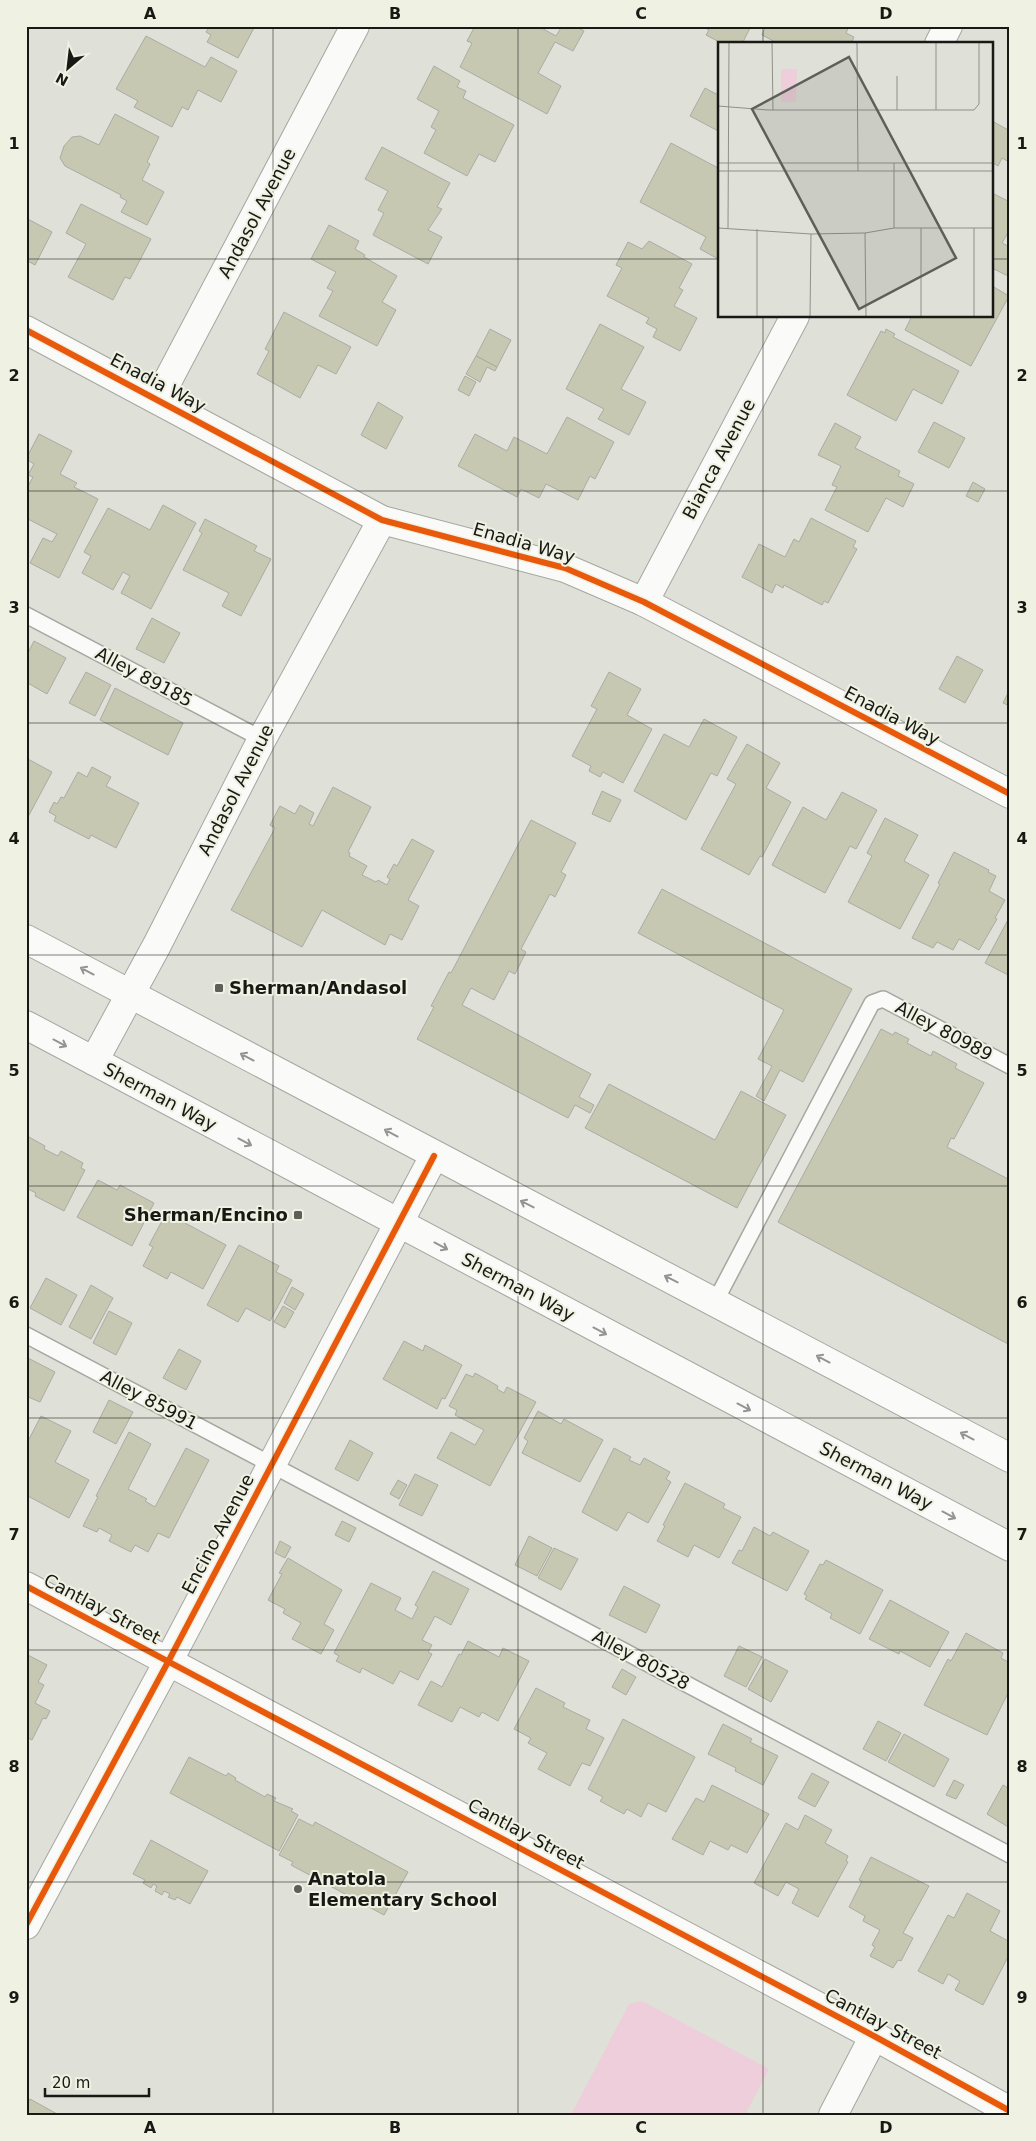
<svg xmlns="http://www.w3.org/2000/svg" width="1036" height="2141" font-family="'DejaVu Sans',sans-serif">
  <style>
    .green { fill: #edceda }
    .building { fill: #c6c8b2; stroke: #ababa5 }
    .lines { fill: none; stroke-linecap: round; stroke-linejoin: round }
    .service-casing { stroke: #a6a7a1; stroke-width: 18 }
    .minor-casing { stroke: #a6a7a1; stroke-width: 30 }
    .primary-casing { stroke: #a6a7a1; stroke-width: 30 }
    .service { stroke: #fafaf9; stroke-width: 15 }
    .minor { stroke: #fafaf9; stroke-width: 28 }
    .primary { stroke: #fafaf9; stroke-width: 28 }
    .cycleway-casing { stroke: #eff1e2; stroke-width: 9 }
    .cycleway { stroke: #e8590c; stroke-width: 6 }
    .oneway { stroke: #949592 }
    .grid { fill: none; stroke: #181914; stroke-width: 1; stroke-opacity: 0.55 }
    .poi-dot { fill: #5e5f59; stroke: #eff1e2; stroke-width: 2 }
    .labels { text-anchor: middle; stroke-width: 4; stroke-linejoin: round; paint-order: stroke }
    .street-label { font-size: 18px; fill: #181914; stroke: #eff1e2 }
    .poi-label { font-size: 18px; font-weight: bold; fill: #181914; stroke: #eff1e2; text-anchor: start }
    .inset-road { fill: none; stroke: #8f908a; stroke-width: 1 }
    .view { fill: #5e5f59; fill-opacity: 0.15; stroke: #5e5f59; stroke-width: 2.5 }
    .inset-edge { fill: none; stroke: #181914; stroke-width: 2.5 }
    .neatline { fill: none; stroke: #181914; stroke-width: 2 }
    .grid-label { font-size: 16px; text-anchor: middle; font-weight: bold; fill: #181914 }
  </style>
  <rect width="100%" height="100%" fill="#dfe0d8"/>
  <path class="green" d="M642 2001 769 2069 745 2115H571L629 2004Z"/>
  <g class="building">
    <path d="M204 26H255L238 58 207 42 211 35 206 32 208 29Z"/>
    <path d="M475 26H538L556 36 562 26H575L584 31 573 51 555 42 538 73 561 86 547 114 460 67 472 43 467 41Z"/>
    <path d="M701 26H751L742 44H723L706 35 709 30Z"/>
    <path d="M766 26H849L846 33 854 37 851 44H779L762 35Z"/>
    <path d="M146 36 205 67 211 57 237 71 221 102 198 90 188 110 182 107 172 127 134 107 138 101 116 89Z"/>
    <path d="M434 66 460 81 457 87 466 91 463 98 514 125 495 162 479 154 467 176 424 153 436 130 431 127 439 111 417 99Z"/>
    <path d="M705 88 720 96V132L690 116Z"/>
    <path d="M115 114 159 137 147 162 150 164 142 180 164 192 147 225 121 212 127 201 120 197 121 195 65 166 60 158 64 146 72 137 80 136 99 145Z"/>
    <path d="M992 121 1010 131V161L1009 162 1002 158 998 166 992 162Z"/>
    <path d="M671 143 720 169V260L700 249 706 237 640 202Z"/>
    <path d="M382 147 450 183 437 207 442 209 428 230 442 237 428 264 373 235 384 213 378 210 388 191 365 179Z"/>
    <path d="M992 193 1010 202V229L1002 243 1010 247V277L992 268Z"/>
    <path d="M81 204 151 239 130 279 125 277 113 300 68 277 86 244 66 233Z"/>
    <path d="M26 218 52 232 35 265 26 260Z"/>
    <path d="M329 225 359 241 355 249 365 255 364 257 397 276 382 302 396 310 377 346 319 316 333 291 327 288 336 272 311 259Z"/>
    <path d="M649 241 692 264 679 288 683 290 674 306 697 318 680 351 653 337 657 329 646 323 649 318 607 296 622 268 616 265 628 242 642 249Z"/>
    <path d="M992 286 1009 296 971 366 905 330 912 316H992Z"/>
    <path d="M284 312 351 347 336 374 318 365 300 398 257 374 269 351 265 349Z"/>
    <path d="M600 324 644 347 621 389 646 402 629 435 598 419 604 409 566 389Z"/>
    <path d="M490 329 511 340 497 367 476 356Z"/>
    <path d="M886 329 895 334 893 337 959 371 942 404 913 389 896 421 847 395 881 331 885 333Z"/>
    <path d="M476 356 497 367 495 371 487 367 480 382 466 374Z"/>
    <path d="M465 376 476 382 469 396 458 390Z"/>
    <path d="M378 402 403 417 386 449 361 435Z"/>
    <path d="M567 417 614 442 595 479 590 476 578 500 546 484 539 498 521 489 517 497 458 466 475 434 507 451 514 437 547 454Z"/>
    <path d="M934 422 965 438 949 468 918 452Z"/>
    <path d="M835 423 861 437 855 448 900 471 898 476 914 484 903 507 886 498 868 532 825 510 837 487 832 485 841 466 818 455Z"/>
    <path d="M39 434 72 451 60 474 77 483 74 487 98 499 59 578 30 563 43 538 52 542 57 534 26 518V490L33 477 28 475 34 464 26 459Z"/>
    <path d="M973 482 985 489 978 502 966 496Z"/>
    <path d="M163 505 196 523 151 609 121 593 130 576 123 572 113 590 82 573 91 556 84 552 108 508 150 530Z"/>
    <path d="M811 518 856 541 853 547 857 549 828 603 824 601 822 605 784 585 783 588 776 584 772 593 742 577 759 544 785 557 794 539 799 542Z"/>
    <path d="M205 519 257 546 254 551 271 559 241 616 222 606 229 593 183 570 202 533 199 531Z"/>
    <path d="M152 618 180 633 164 663 136 649Z"/>
    <path d="M34 641 66 658 47 694 26 682V657Z"/>
    <path d="M957 656 983 670 965 703 939 689Z"/>
    <path d="M86 672 111 685 95 716 69 703Z"/>
    <path d="M609 672 641 689 627 715 652 729 623 783 603 772 600 777 589 771 591 766 572 756 597 709 591 706Z"/>
    <path d="M115 688 183 723 168 755 100 720Z"/>
    <path d="M1010 689V706L1003 703Z"/>
    <path d="M704 719 737 737 717 776 711 773 686 820 634 791 664 734 689 747Z"/>
    <path d="M747 744 780 763 766 788 791 802 762 857 760 856 749 875 701 849 736 784 727 779Z"/>
    <path d="M26 758 52 772 28 817 26 816Z"/>
    <path d="M92 767 111 777 106 786 139 803 116 848 91 835 89 839 54 821 56 816 49 812 54 802 57 804 61 797 64 798 78 772 87 777Z"/>
    <path d="M333 787 371 807 348 852 350 853 349 856 367 866 362 875 376 882 378 880 387 885 390 879 387 877 394 864 397 866 412 839 434 851 408 900 419 906 402 940 390 934 385 945 322 910 302 947 231 910 275 828 270 825 280 806 295 814 300 805 314 813 309 824 313 826Z"/>
    <path d="M602 791 621 800 610 822 592 814Z"/>
    <path d="M842 792 877 810 856 849 850 846 825 893 772 865 803 807 826 820Z"/>
    <path d="M885 818 918 835 904 861 929 875 900 929 848 902 872 856 867 853Z"/>
    <path d="M531 820 576 843 561 872 566 875 555 897 550 894 521 949 526 952 515 974 509 971 494 1000 471 988 462 1005 591 1074 579 1097 594 1105 590 1113 575 1105 568 1118 417 1039 434 1007 431 1006 449 972 451 973Z"/>
    <path d="M954 852 989 870 988 872 996 876 989 891 1005 900 995 918 997 919 979 950 959 939 953 950 937 942 933 948 912 938 940 884 938 883Z"/>
    <path d="M662 889 852 989 803 1082 780 1070 764 1101 756 1096 772 1066 758 1059 784 1010 638 933Z"/>
    <path d="M1010 916V976L985 963Z"/>
    <path d="M881 1029 893 1035 895 1032 909 1039 907 1043 931 1056 933 1051 957 1064 955 1068 984 1083 954 1139 951 1138 947 1147 1010 1180V1345L778 1222Z"/>
    <path d="M609 1084 715 1140 741 1091 786 1115 737 1208 585 1128Z"/>
    <path d="M29 1137 45 1146 44 1149 58 1156 61 1151 83 1163 81 1168 85 1170 64 1211 35 1196 36 1193 26 1188V1143Z"/>
    <path d="M98 1180 117 1190 120 1185 154 1203 132 1246 77 1217Z"/>
    <path d="M168 1210 187 1219 185 1223 226 1245 203 1289 171 1272 167 1279 143 1266 153 1247 149 1245Z"/>
    <path d="M239 1245 279 1266 276 1272 292 1280 270 1321 246 1308 238 1322 207 1305Z"/>
    <path d="M46 1278 77 1295 61 1325 30 1308Z"/>
    <path d="M91 1285 113 1298 91 1339 69 1327Z"/>
    <path d="M292 1287 304 1294 295 1310 284 1303Z"/>
    <path d="M283 1306 294 1312 285 1328 274 1322Z"/>
    <path d="M109 1311 132 1323 116 1355 93 1343Z"/>
    <path d="M404 1341 423 1351 425 1345 462 1365 445 1399 442 1398 437 1409 383 1379Z"/>
    <path d="M179 1349 201 1361 186 1390 163 1378Z"/>
    <path d="M26 1357 55 1372 40 1402 26 1396Z"/>
    <path d="M475 1373 498 1386 497 1389 504 1393 507 1387 536 1402 490 1486 437 1458 451 1432 475 1445 484 1430 455 1415 457 1410 449 1406 466 1374 473 1377Z"/>
    <path d="M109 1400 133 1412 116 1444 93 1432Z"/>
    <path d="M538 1411 561 1424 564 1419 603 1440 580 1482 522 1453 528 1441 524 1438Z"/>
    <path d="M41 1416 71 1431 55 1462 89 1480 69 1518 26 1495V1445Z"/>
    <path d="M129 1432 151 1444 128 1489 147 1499 145 1501 155 1507 186 1448 209 1460 169 1538 158 1533 148 1552 135 1545 131 1552 109 1541 112 1535 99 1528 97 1532 83 1526 98 1497 96 1496Z"/>
    <path d="M350 1440 373 1453 358 1481 335 1469Z"/>
    <path d="M614 1448 631 1457 629 1460 640 1465 644 1458 670 1472 666 1479 671 1482 648 1523 628 1512 617 1531 582 1512Z"/>
    <path d="M415 1474 438 1485 422 1516 399 1505Z"/>
    <path d="M398 1480 407 1485 399 1499 390 1494Z"/>
    <path d="M685 1483 725 1504 723 1508 741 1517 719 1558 694 1545 688 1557 657 1541 665 1526 663 1525Z"/>
    <path d="M342 1521 356 1528 349 1542 335 1535Z"/>
    <path d="M754 1527 770 1536 773 1532 809 1551 787 1591 732 1563 739 1550 742 1551Z"/>
    <path d="M529 1536 552 1548 537 1576 515 1565Z"/>
    <path d="M280 1541 291 1547 285 1558 275 1553Z"/>
    <path d="M554 1548 578 1559 561 1590 538 1578Z"/>
    <path d="M288 1558 342 1590 324 1624 334 1630 321 1654 292 1639 301 1623 283 1613 285 1609 268 1600 282 1574 279 1573Z"/>
    <path d="M826 1560 883 1590 860 1634 830 1618 832 1614 805 1599 807 1596 804 1594 820 1564 823 1565Z"/>
    <path d="M433 1571 469 1589 451 1625 435 1616 422 1640 432 1645 428 1652 432 1654 418 1680 400 1671 393 1684 362 1668 360 1673 336 1661 339 1656 334 1653 371 1583 401 1598 395 1610 412 1619 418 1607 415 1605Z"/>
    <path d="M624 1586 660 1605 646 1633 609 1615Z"/>
    <path d="M890 1600 949 1632 930 1667 900 1651 899 1654 869 1639Z"/>
    <path d="M966 1633 1003 1653 1001 1658 1010 1663V1682L1008 1686 1010 1689 987 1735 924 1705 948 1659 951 1661Z"/>
    <path d="M468 1641 499 1657 503 1648 529 1661 498 1721 482 1712 479 1717 460 1707 452 1722 418 1705 431 1681 442 1687 459 1654 461 1655Z"/>
    <path d="M739 1646 762 1657 746 1687 724 1676Z"/>
    <path d="M26 1654 47 1665 38 1682 44 1685 35 1703 50 1711 46 1719 43 1718 32 1740 26 1737Z"/>
    <path d="M765 1659 788 1671 771 1702 748 1689Z"/>
    <path d="M622 1669 636 1677 626 1695 612 1687Z"/>
    <path d="M536 1688 565 1703 563 1707 590 1720 586 1729 604 1738 590 1766 582 1763 570 1786 538 1769 547 1753 528 1743 531 1738 514 1729Z"/>
    <path d="M623 1719 695 1757 666 1812 648 1803 641 1817 627 1809 624 1814 600 1801 603 1797 588 1789Z"/>
    <path d="M878 1721 901 1733 886 1761 863 1749Z"/>
    <path d="M723 1724 752 1739 750 1742 778 1756 763 1785 735 1771 736 1768 708 1754Z"/>
    <path d="M904 1734 949 1759 934 1787 888 1762Z"/>
    <path d="M189 1757 226 1776 228 1773 236 1778 235 1780 265 1797 267 1794 276 1798 274 1801 293 1809 291 1811 298 1815 279 1851 170 1793Z"/>
    <path d="M812 1773 829 1782 815 1807 798 1798Z"/>
    <path d="M954 1780 964 1785 956 1799 946 1795Z"/>
    <path d="M712 1785 769 1814 747 1853 731 1845 728 1850 710 1841 703 1855 672 1839 696 1798 704 1802Z"/>
    <path d="M1003 1785 1010 1789V1828L987 1814Z"/>
    <path d="M805 1815 832 1830 825 1843 848 1856 846 1861 848 1862 818 1917 792 1903 799 1889 786 1882 778 1896 754 1883 786 1823 798 1830Z"/>
    <path d="M299 1819 313 1826 315 1822 408 1872 384 1915 291 1865 293 1862 279 1855Z"/>
    <path d="M151 1840 208 1871 190 1904 177 1897 175 1900 168 1897 170 1894 164 1891 162 1895 155 1891 157 1886 153 1884 151 1888 143 1883 145 1880 133 1874Z"/>
    <path d="M871 1857 929 1886 903 1933 913 1938 901 1961 898 1960 893 1968 870 1956 875 1947 872 1945 880 1930 863 1921 865 1916 849 1907 862 1881 859 1880Z"/>
    <path d="M967 1893 1000 1911 990 1931 1010 1942V1953L983 2005 955 1990 960 1981 948 1974 943 1984 918 1971 948 1915 954 1918Z"/>
    <path d="M30 2099 59 2115H26V2106Z"/>
  </g>
  <g class="lines">
    <g class="service-casing">
      <g id="service">
        <path d="M26 615 262 739"/>
        <path d="M715 1302 872 1003 883 999 1010 1066"/>
        <path d="M26 1335 1010 1855"/>
      </g>
    </g>
    <g class="minor-casing">
      <g id="minor">
        <path d="M939 44 948 26"/>
        <path d="M26 330 382 520 565 568 644 602 1010 794"/>
        <path d="M158 399 355 26"/>
        <path d="M644 602 795 316"/>
        <path d="M94 1061 157 945 262 739 382 520"/>
        <path d="M26 1586 874 2036 1010 2111"/>
        <path d="M26 1925 168 1662 434 1156"/>
        <path d="M833 2115 874 2036"/>
      </g>
    </g>
    <g class="primary-casing">
      <g id="primary">
        <path d="M26 939 1010 1458"/>
        <path d="M26 1025 1010 1547"/>
      </g>
    </g>
    <use href="#service" class="service"/>
    <use href="#minor" class="minor"/>
    <use href="#primary" class="primary"/>
    <g class="cycleway-casing">
      <g id="cycleway">
        <path d="M26 330 382 520 565 568 644 602 1010 794"/>
        <path d="M26 1586 874 2036 1010 2111"/>
        <path d="M26 1925 168 1662 434 1156"/>
      </g>
    </g>
    <use href="#cycleway" class="cycleway"/>
  </g>
  <defs><path id="oneway-shaft" d="M-6 0H5M1.5-3L5.5 0L1.5 3" fill="none" stroke-width="1.6" stroke-linecap="round" stroke-linejoin="round" transform="scale(1.25)"/></defs>
  <g class="oneway">
    <use href="#oneway-shaft" transform="translate(87 971) rotate(-152)"/>
    <use href="#oneway-shaft" transform="translate(60 1043) rotate(28)"/>
    <use href="#oneway-shaft" transform="translate(247 1057) rotate(-152)"/>
    <use href="#oneway-shaft" transform="translate(391 1133) rotate(-152)"/>
    <use href="#oneway-shaft" transform="translate(245 1142) rotate(28)"/>
    <use href="#oneway-shaft" transform="translate(527 1204) rotate(-153)"/>
    <use href="#oneway-shaft" transform="translate(441 1246) rotate(28)"/>
    <use href="#oneway-shaft" transform="translate(671 1279) rotate(-153)"/>
    <use href="#oneway-shaft" transform="translate(600 1331) rotate(28)"/>
    <use href="#oneway-shaft" transform="translate(823 1359) rotate(-152)"/>
    <use href="#oneway-shaft" transform="translate(744 1407) rotate(28)"/>
    <use href="#oneway-shaft" transform="translate(967 1436) rotate(-152)"/>
    <use href="#oneway-shaft" transform="translate(949 1515) rotate(28)"/>
  </g>
  <path class="grid" d="M273 26V2115M518 26V2115M763 26V44M26 259H720M992 259H1010M763 316V2115M26 491H1010M26 723H1010M26 955H1010M26 1186H1010M26 1418H1010M26 1650H1010M26 1882H1010"/>
  <g class="poi-dot">
    <rect x="214" y="983" width="10" height="10" rx="2.5"/>
    <rect x="293" y="1210" width="10" height="10" rx="2.5"/>
    <circle cx="298" cy="1889" r="5"/>
  </g>
  <g class="labels">
    <g class="street-label">
      <text transform="translate(257 213) rotate(-62)" y="6">Andasol Avenue</text>
      <text transform="translate(158 383) rotate(28)" y="6">Enadia Way</text>
      <text transform="translate(719 459) rotate(-62)" y="6">Bianca Avenue</text>
      <text transform="translate(524 543) rotate(16)" y="6">Enadia Way</text>
      <text transform="translate(144 677) rotate(28)" y="6">Alley 89185</text>
      <text transform="translate(892 716) rotate(28)" y="6">Enadia Way</text>
      <text transform="translate(236 790) rotate(-63)" y="6">Andasol Avenue</text>
      <text transform="translate(944 1031) rotate(28)" y="6">Alley 80989</text>
      <text transform="translate(160 1097) rotate(28)" y="6">Sherman Way</text>
      <text transform="translate(518 1287) rotate(28)" y="6">Sherman Way</text>
      <text transform="translate(149 1400) rotate(28)" y="6">Alley 85991</text>
      <text transform="translate(876 1476) rotate(28)" y="6">Sherman Way</text>
      <text transform="translate(218 1534) rotate(-62)" y="6">Encino Avenue</text>
      <text transform="translate(102 1609) rotate(28)" y="6">Cantlay Street</text>
      <text transform="translate(641 1660) rotate(28)" y="6">Alley 80528</text>
      <text transform="translate(526 1834) rotate(28)" y="6">Cantlay Street</text>
      <text transform="translate(883 2024) rotate(28)" y="6">Cantlay Street</text>
    </g>
    <g class="poi-label">
      <text x="229" y="994">Sherman/Andasol</text>
      <text x="288" y="1221" text-anchor="end">Sherman/Encino</text>
      <text x="308" y="1885">Anatola<tspan x="308" dy="21">Elementary School</tspan></text>
    </g>
  </g>
  <g transform="translate(718 42)">
    <rect width="275" height="275" fill="#dfe0d8"/>
    <path d="M63 27H79L78 60H63Z" fill="#edceda"/>
    <path class="inset-road" d="M54 0 55 68M139 0 140 129M179 34V68M0 64 50 68H256L261 62V0M218 68V0M0 121H275M0 129H275M0 186 93 192 147 191 176 186H275M10 186 11 0M176 186V121M203 186V275M256 186V275M39 187V275M147 191 148 275M92 275 93 192"/>
    <path class="view" d="M131 15 238 216 141 267 34 67Z"/>
    <rect width="275" height="275" class="inset-edge"/>
  </g>
  <rect width="1036" height="2141" fill="none" stroke="#eff1e2" stroke-width="55"/>
  <g transform="translate(68 68) rotate(208)" stroke="#eff1e2" stroke-width="4" paint-order="stroke">
  <path d="M0-4L9 19L0 12L-9 19Z" fill="#181914"/>
  <text y="-8" font-size="14" font-weight="bold" text-anchor="middle" fill="#181914">N</text>
  </g>
  <path d="M45 2088v8h104v-8" fill="none" stroke="#181914" stroke-width="2.5"/>
  <text x="52" y="2088" font-size="15" fill="#181914" stroke="#eff1e2" stroke-width="4" paint-order="stroke">20 m</text>
  <rect x="28" y="28" width="980" height="2086" class="neatline"/>
  <g class="grid-label">
    <text x="150" y="19">A</text>
    <text x="395" y="19">B</text>
    <text x="641" y="19">C</text>
    <text x="886" y="19">D</text>
    <text x="14" y="149">1</text>
    <text x="1022" y="149">1</text>
    <text x="14" y="381">2</text>
    <text x="1022" y="381">2</text>
    <text x="14" y="613">3</text>
    <text x="1022" y="613">3</text>
    <text x="14" y="844">4</text>
    <text x="1022" y="844">4</text>
    <text x="14" y="1076">5</text>
    <text x="1022" y="1076">5</text>
    <text x="14" y="1308">6</text>
    <text x="1022" y="1308">6</text>
    <text x="14" y="1540">7</text>
    <text x="1022" y="1540">7</text>
    <text x="14" y="1772">8</text>
    <text x="1022" y="1772">8</text>
    <text x="14" y="2003">9</text>
    <text x="1022" y="2003">9</text>
    <text x="150" y="2133">A</text>
    <text x="395" y="2133">B</text>
    <text x="641" y="2133">C</text>
    <text x="886" y="2133">D</text>
  </g>
</svg>
